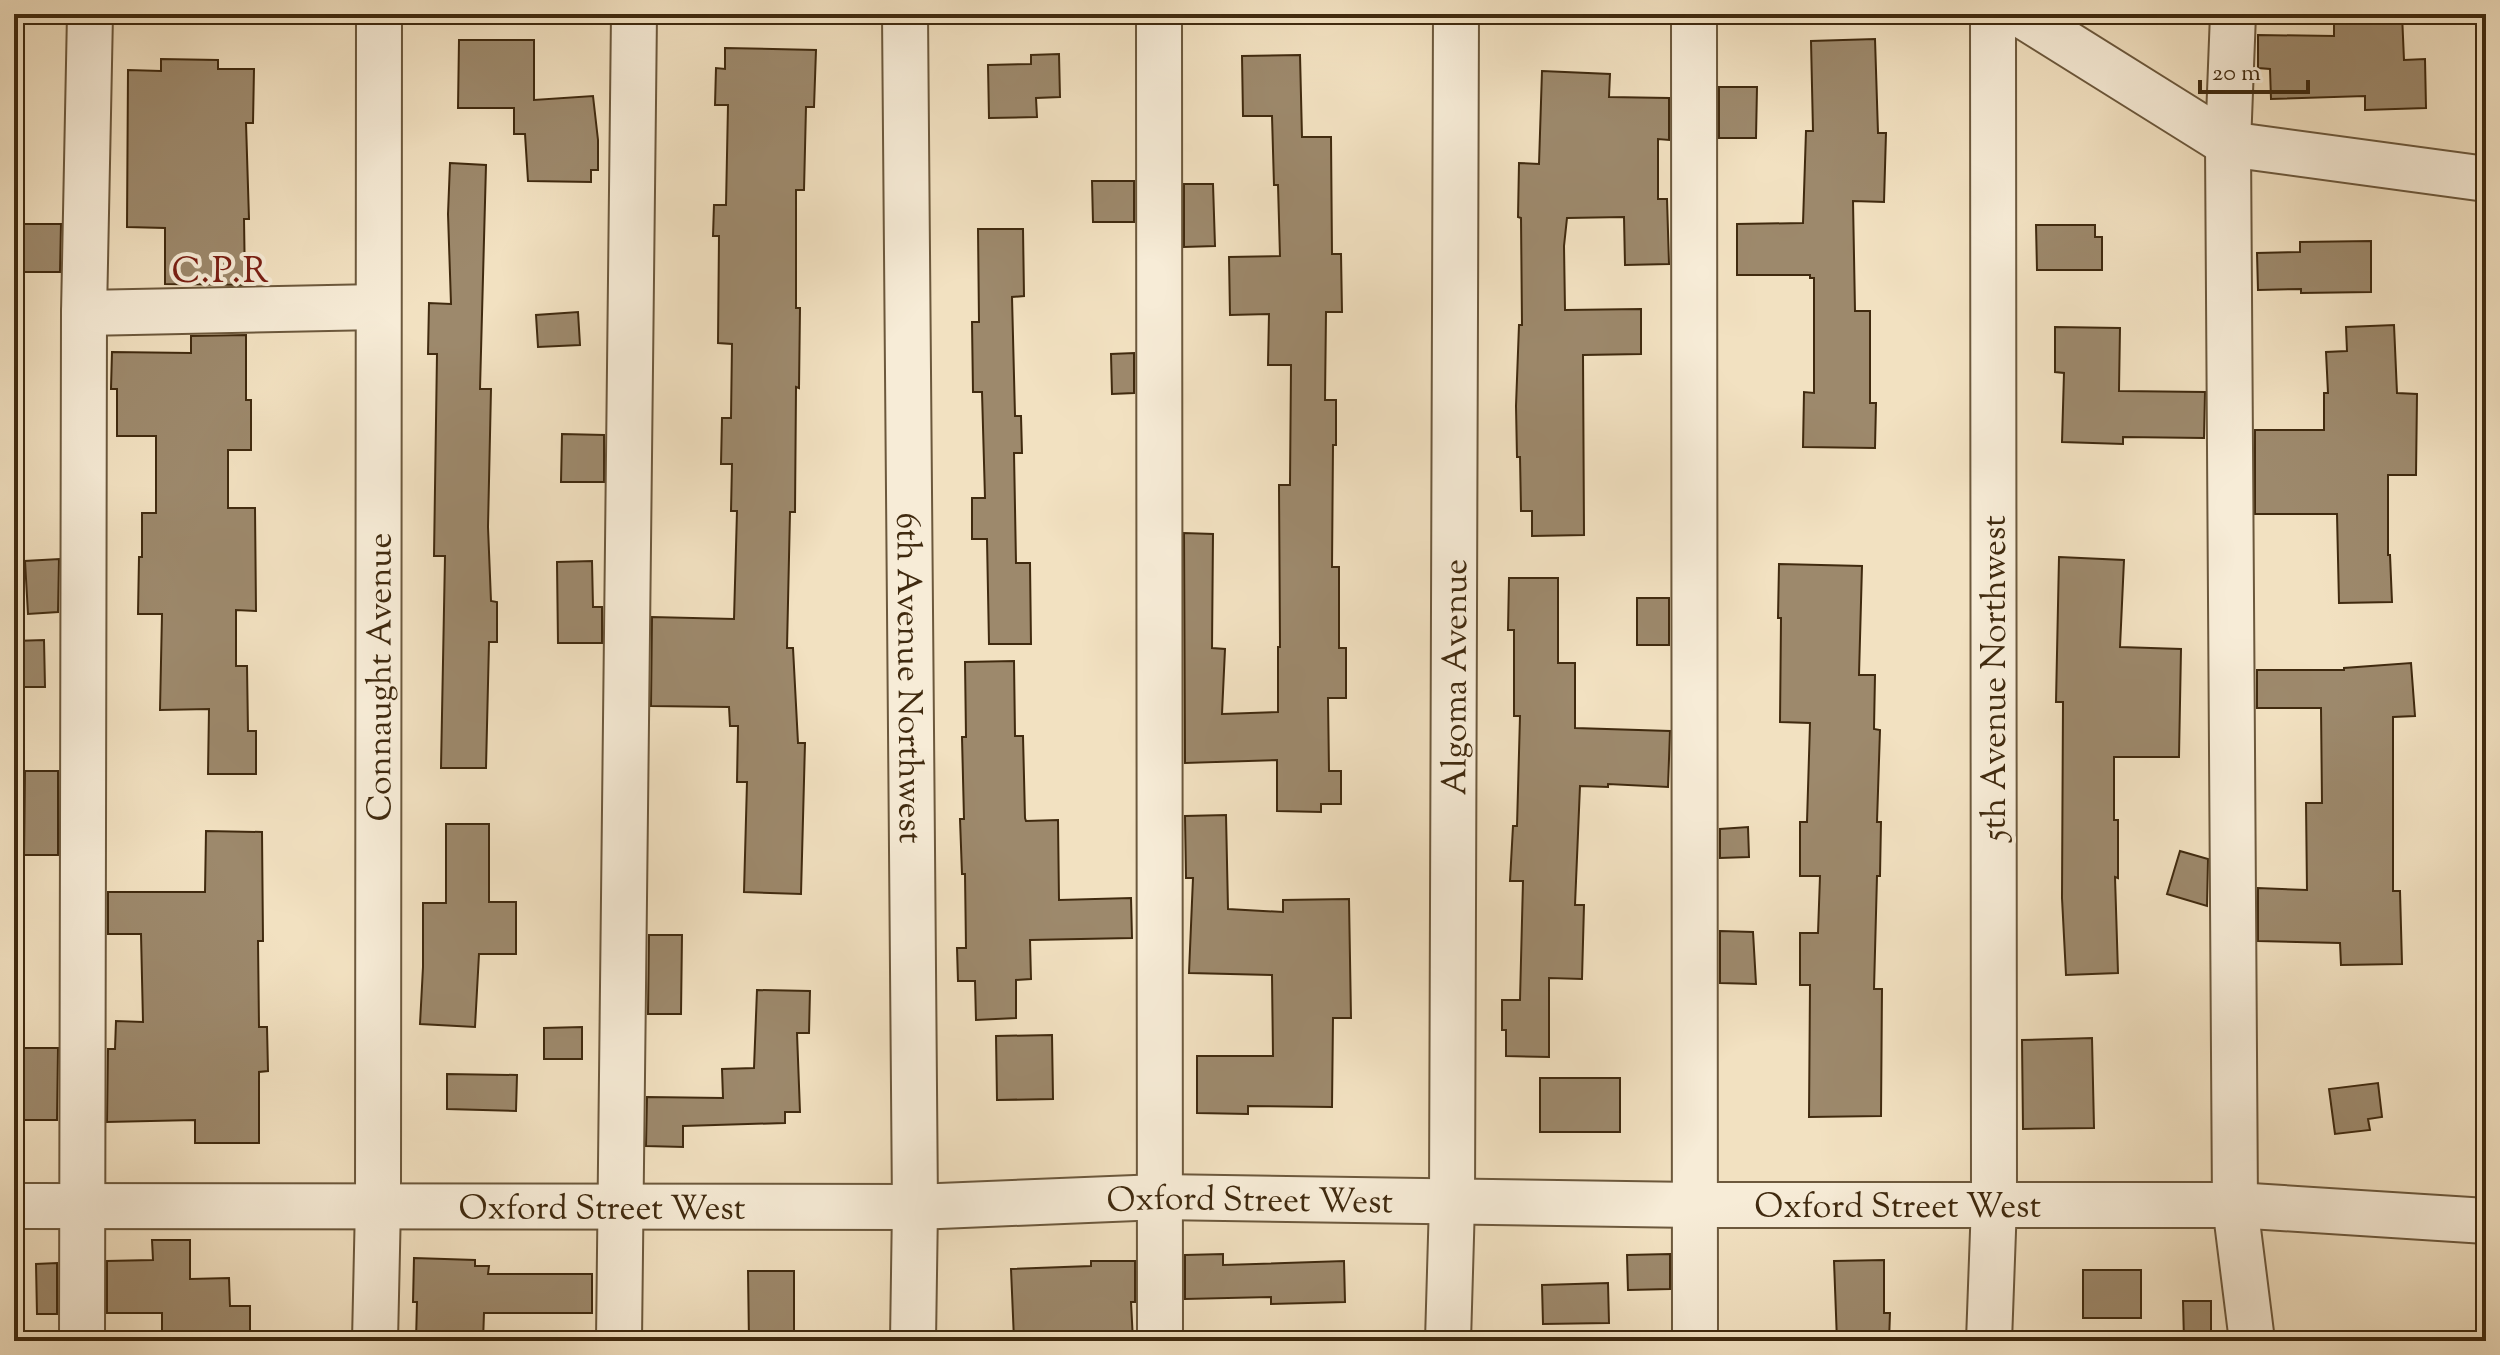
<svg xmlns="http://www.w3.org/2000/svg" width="2500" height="1355" font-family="'Sorts Mill Goudy',serif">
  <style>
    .building { fill: #9d896c; stroke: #402a0f; stroke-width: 2 }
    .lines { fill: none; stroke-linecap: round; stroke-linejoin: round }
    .minor-casing { stroke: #6c583c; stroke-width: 48 }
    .minor { stroke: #f7ecd7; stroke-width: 44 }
    .labels { text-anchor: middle; stroke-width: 8; stroke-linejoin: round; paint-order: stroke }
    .street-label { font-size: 34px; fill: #402a0f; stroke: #f7ecd7 }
    .neighbourhood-label { font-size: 36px; letter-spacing: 2px; fill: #7a1f14; stroke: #f7ecd7 }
  </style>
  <rect width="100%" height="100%" fill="#f2e1c1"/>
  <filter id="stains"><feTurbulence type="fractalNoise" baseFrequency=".0025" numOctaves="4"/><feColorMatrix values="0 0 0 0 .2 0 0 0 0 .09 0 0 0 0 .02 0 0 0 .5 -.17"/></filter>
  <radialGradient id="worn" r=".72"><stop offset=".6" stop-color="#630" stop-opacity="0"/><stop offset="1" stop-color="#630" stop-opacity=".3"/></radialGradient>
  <g class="building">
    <path d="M2334 14H2402L2404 60 2425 59 2426 108 2365 110V96L2271 99 2270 69 2258 68V35L2334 36Z"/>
    <path d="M1875 39 1878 133H1886L1884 202 1853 201 1855 311H1870V403H1876L1875 448 1803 447 1804 392 1814 393V278H1810V275H1737V224L1803 223 1806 131H1813L1811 41Z"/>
    <path d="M459 40H534V100L593 96 598 140V170H591V182L528 181 525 134H514V108H458Z"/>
    <path d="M725 48 816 50 814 107H806L804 190H796V308H800L799 388 796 387 795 512H790L787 648H793L798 743H805L801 894 744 892 747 782H737L738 726H730L729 707 651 706 652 617 734 619 737 511H731L732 464H721L722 418H731L732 344 718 343 719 236H713L714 205H726L728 105H715L716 68 725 69Z"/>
    <path d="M1059 54 1060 97 1036 98 1037 117 989 118 988 65 1031 64V55Z"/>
    <path d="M1300 55 1302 137H1331L1332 254H1341L1342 312H1326L1325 400H1336V445H1333L1332 567H1339V648H1346V698H1328L1329 771H1341V804H1321V812L1277 811V760L1185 763 1184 533 1213 534 1212 648 1225 649 1222 714 1278 712V647H1280L1279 485H1290L1291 365H1268L1269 314 1230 315 1229 257 1280 256 1278 185H1274L1272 116H1243L1242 56Z"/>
    <path d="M161 59 218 60V69H254L253 123H246L249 219H244L245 285 165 284V228L127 227 128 70 161 71Z"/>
    <path d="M1542 71 1610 74 1609 97 1669 98V140L1658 139V199H1667L1669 264 1625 265 1624 217 1567 218 1564 246 1565 310 1641 309V354L1583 355 1584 535 1532 536V511H1521L1520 457H1517L1516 406 1519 325H1522L1521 218 1518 217 1519 163 1539 164Z"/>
    <path d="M1719 87H1757L1756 138H1719Z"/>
    <path d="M450 163 486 165 480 389H491L488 527 491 601 497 602V642H489L486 768H441L445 556H434L437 354H428L429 303 451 304 448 214Z"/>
    <path d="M1092 181H1134V222H1093Z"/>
    <path d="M1184 184H1213L1215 246 1184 247Z"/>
    <path d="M14 224H61L60 272H14Z"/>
    <path d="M2036 225H2095V237H2102V270H2037Z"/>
    <path d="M978 229H1023L1024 296 1012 297 1015 416H1021L1022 453H1014L1016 563H1030L1031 644H989L987 539H972V498H985L982 392H973L972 322H979Z"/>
    <path d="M2371 241V292L2301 293V289L2258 290 2257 253 2300 252V242Z"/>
    <path d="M578 312 580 345 538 347 536 315Z"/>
    <path d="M2394 325 2397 393 2417 394 2416 475H2388V555H2390L2392 602 2339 603 2337 514H2255V430H2324V393H2328L2326 352 2347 351 2346 327Z"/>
    <path d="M2055 327 2120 328 2119 391 2205 392 2204 438 2123 437V444L2062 442 2064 373 2055 372Z"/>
    <path d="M246 335V400H251V450H228V508H255L256 611 236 610V666H247L248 731H256V774H208L209 709 160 710 162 614H138L139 557H142V513H156V436H117V389H111L112 352 191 353V336Z"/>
    <path d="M1134 353V393L1112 394 1111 354Z"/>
    <path d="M562 434 604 435V482H561Z"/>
    <path d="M2059 557 2124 560 2120 647 2181 649 2179 757H2114V820H2118V878L2115 877 2118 973 2066 975 2062 898 2063 702H2056Z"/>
    <path d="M59 559 58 612 28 614 25 561Z"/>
    <path d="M592 561 593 607H602V643H558L557 562Z"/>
    <path d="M1779 564 1862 566 1859 675H1875L1874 729 1880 730 1877 822H1881L1880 876H1877L1874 989H1882L1881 1116 1809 1117 1810 985H1800V933H1818L1820 876H1800V822H1807L1810 723 1780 722 1781 618H1778Z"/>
    <path d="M1509 578H1558V663H1575V728L1670 731 1668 787 1608 784V787L1580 786 1575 905H1584L1582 979 1549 978V1057L1506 1056V1030H1502V1000H1520L1523 881H1510L1513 826H1517L1520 716H1514V630H1508Z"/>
    <rect x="1637" y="598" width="32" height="47"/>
    <path d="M44 640 45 687H14V641Z"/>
    <path d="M1014 661 1015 736H1023L1025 818 1026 821 1058 820 1059 900 1131 898 1132 938 1030 940 1031 979 1016 980V1018L976 1020 975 981H958L957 948H966L965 874H962L960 819H964L962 737H966L965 662Z"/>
    <path d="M2411 663 2415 716 2393 717V891H2400L2402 964 2341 965 2340 943 2258 941V888L2307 890 2306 803H2322L2321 708H2257V670H2344V668Z"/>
    <path d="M25 771H58V855H24Z"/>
    <path d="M1226 815 1228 909 1283 912V900L1349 899 1351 1018H1333L1332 1107 1248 1106V1114L1197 1113V1056H1273L1272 975 1189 973 1193 878H1186L1185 816Z"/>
    <path d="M446 824H489V902H516V954H479L475 1027 420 1024 423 967V903H446Z"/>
    <path d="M1748 827 1749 857 1720 858V829Z"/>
    <path d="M206 831 262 832 263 941H258L259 1027H267L268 1071 259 1072V1143H195V1120L107 1122 108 1049H115L116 1021 143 1022 141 934H108V892H205Z"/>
    <path d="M2180 851 2208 859 2207 906 2167 894Z"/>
    <path d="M1720 931 1753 932 1756 984 1720 983Z"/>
    <path d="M649 935H682L681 1014H648Z"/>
    <path d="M757 990 810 991 809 1033H797L800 1112H785V1123L683 1126V1147L646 1146 647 1097 723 1098 722 1069 754 1068Z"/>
    <path d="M582 1027V1059H544V1028Z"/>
    <path d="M1052 1035 1053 1099 997 1100 996 1036Z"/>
    <path d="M2092 1038 2094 1128 2023 1129 2022 1040Z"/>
    <path d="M14 1048H58L57 1120H19V1112H14Z"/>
    <path d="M447 1074 517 1075 516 1111 447 1109Z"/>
    <rect x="1540" y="1078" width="80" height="54"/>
    <path d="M2378 1083 2382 1117 2368 1119 2370 1130 2335 1134 2329 1089Z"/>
    <path d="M152 1240H190V1279L229 1278 230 1306H250V1338L162 1340V1313H107V1261L153 1260Z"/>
    <path d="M1223 1254V1265L1344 1261 1345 1302 1271 1304V1297L1185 1299V1255Z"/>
    <path d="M1670 1254V1289L1628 1290 1627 1255Z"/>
    <path d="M414 1258 475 1260V1266H489L488 1274H592V1313H484L483 1341H416L417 1302H413Z"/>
    <path d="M1884 1260V1313H1890L1889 1341H1837L1834 1261Z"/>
    <path d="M1091 1261H1135V1302H1131L1133 1341 1014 1340 1011 1269 1091 1266Z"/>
    <path d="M57 1263V1314H37L36 1264Z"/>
    <rect x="2083" y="1270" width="58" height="48"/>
    <path d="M748 1271H794V1341H749Z"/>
    <path d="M1608 1283 1609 1323 1543 1324 1542 1285Z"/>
    <path d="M2183 1301H2211V1340L2184 1341Z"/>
  </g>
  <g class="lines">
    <g class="minor-casing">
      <g id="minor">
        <path id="s1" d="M905 14 915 1207 913 1341"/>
        <path d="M1159 14 1160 1341"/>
        <path d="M1694 14 1695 1341"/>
        <path d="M2020 14 2228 144 2486 179"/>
        <path d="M2233 14 2228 144 2235 1205 2252 1341"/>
        <path d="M84 313 378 307"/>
        <path id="s2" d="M14 1206 915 1207 1160 1197 1694 1205H2235L2486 1221"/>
        <path d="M82 1341 84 313 90 14"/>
        <path id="s3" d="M375 1341 378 1205 379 14"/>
        <path d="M619 1341 634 14"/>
        <path id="s4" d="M1448 1341 1452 1203 1456 14"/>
        <path d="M1989 1341 1994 1204 1993 14"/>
      </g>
    </g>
    <use href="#minor" class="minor"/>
  </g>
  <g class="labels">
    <g class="street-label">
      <text dy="12" stroke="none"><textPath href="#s3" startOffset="664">Connaught Avenue</textPath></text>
      <text dy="12" stroke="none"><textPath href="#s1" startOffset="664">6th Avenue Northwest</textPath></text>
      <text dy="12" stroke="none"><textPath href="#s4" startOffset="664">Algoma Avenue</textPath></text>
      <text transform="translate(1993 678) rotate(-90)" y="12">5th Avenue Northwest</text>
      <text dy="12" stroke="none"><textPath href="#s2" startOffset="1236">Oxford Street West</textPath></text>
      <text dy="12" stroke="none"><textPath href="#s2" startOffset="1884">Oxford Street West</textPath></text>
      <text dy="12" stroke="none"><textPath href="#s2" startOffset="588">Oxford Street West</textPath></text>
    </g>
    <g class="neighbourhood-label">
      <text x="221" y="282">C.P.R</text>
    </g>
  </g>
  <rect width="2500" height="1355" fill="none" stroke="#f2e1c1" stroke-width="48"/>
  <rect x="16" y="16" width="2468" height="1323" fill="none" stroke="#402a0f" stroke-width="4"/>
  <rect x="24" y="24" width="2452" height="1307" fill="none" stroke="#402a0f" stroke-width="2"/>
  <path d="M2200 80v12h108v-12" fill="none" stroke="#402a0f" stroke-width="4"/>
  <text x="2212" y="80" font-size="24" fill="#402a0f" stroke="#f7ecd7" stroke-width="6" paint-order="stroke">20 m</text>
  <rect width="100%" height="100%" filter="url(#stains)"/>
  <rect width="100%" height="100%" fill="url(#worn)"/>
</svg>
